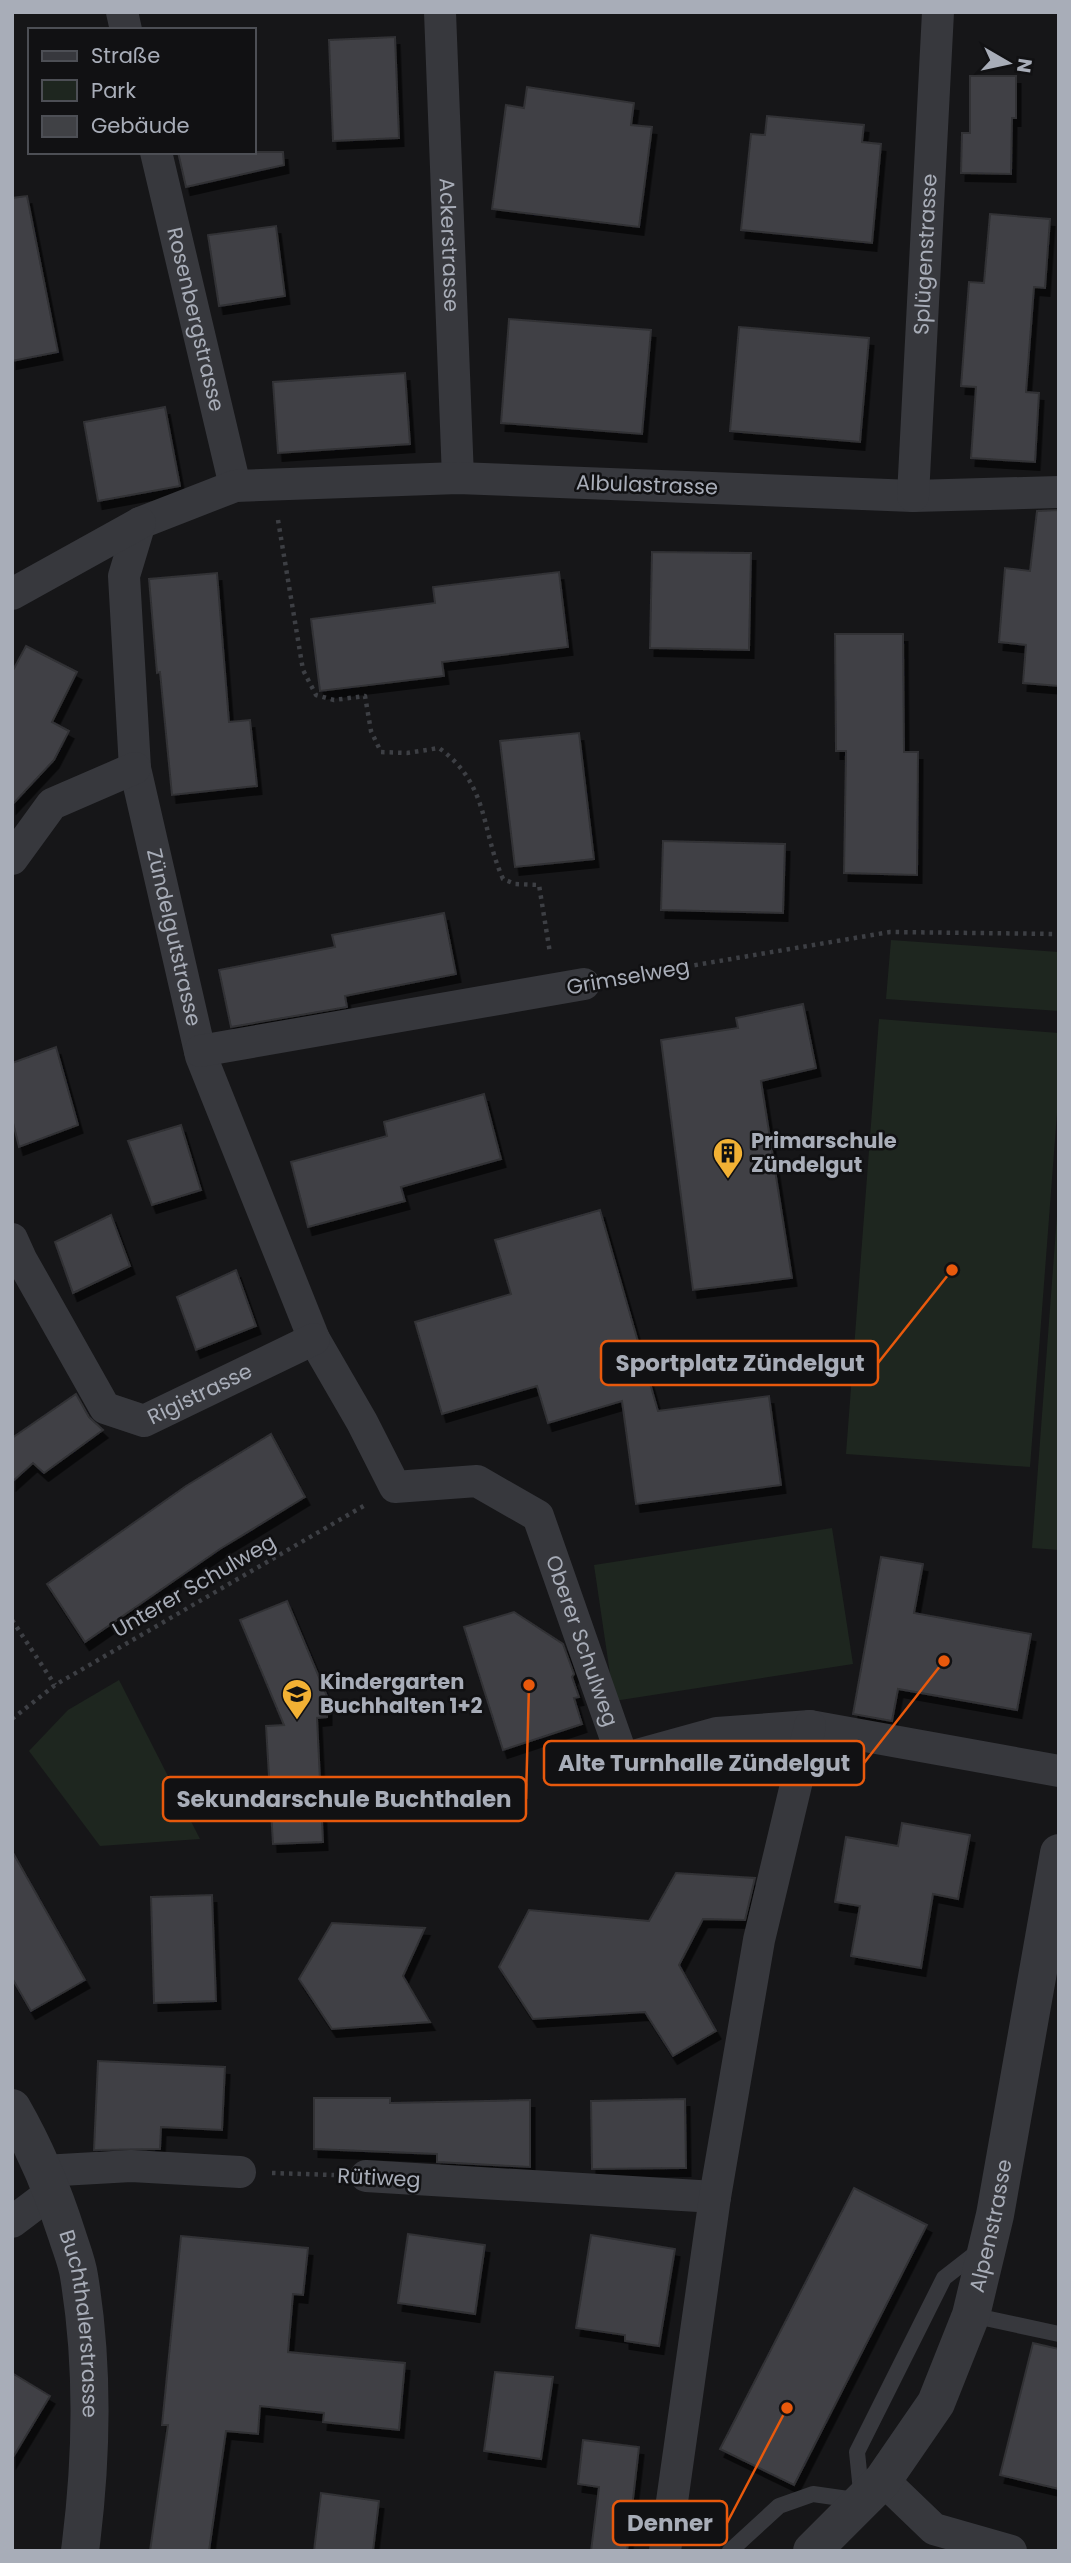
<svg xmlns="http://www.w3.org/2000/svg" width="1071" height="2563" font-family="Poppins,sans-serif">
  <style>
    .green { fill: #1e261f }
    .building { fill: #404145; stroke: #303034; stroke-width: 2; filter: url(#shadow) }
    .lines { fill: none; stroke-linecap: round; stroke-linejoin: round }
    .path { stroke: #3d3f44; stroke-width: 4.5; stroke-dasharray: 3.5 5; stroke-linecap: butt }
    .service { stroke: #37383d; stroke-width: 16 }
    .minor { stroke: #37383d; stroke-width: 32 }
    .tertiary { stroke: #37383d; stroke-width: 38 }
    .labels { text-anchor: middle; stroke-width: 5; stroke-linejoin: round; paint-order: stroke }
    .street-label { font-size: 21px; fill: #a8adb8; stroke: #111113 }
    .poi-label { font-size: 21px; font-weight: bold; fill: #a8adb8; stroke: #111113; text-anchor: start }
    .leader { fill: none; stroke: #e8590c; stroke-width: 2.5 }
    .callout-dot { fill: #e8590c; stroke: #111113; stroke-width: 2.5 }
    .callout { fill: #111113; stroke: #e8590c; stroke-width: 2.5 }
    .callout-label { font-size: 23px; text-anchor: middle; font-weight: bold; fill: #a8adb8 }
  </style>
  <defs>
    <filter id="shadow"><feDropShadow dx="4.5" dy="8" stdDeviation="0" flood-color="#0009"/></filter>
  </defs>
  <rect width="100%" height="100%" fill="#161618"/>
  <g class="green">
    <path d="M891 940 1059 952V1011L886 999Z"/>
    <path d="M879 1019 1059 1033V1087L1030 1467 846 1454Z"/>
    <path d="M1059 1189V1550L1032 1548Z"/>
    <path d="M832 1528 853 1664 614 1701 594 1565Z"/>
    <path d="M119 1680 200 1839 100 1846 29 1751 68 1710Z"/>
  </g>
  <g class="building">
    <path d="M395 37 399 138 333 141 329 40Z"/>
    <path d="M970 76H1016V118H1012L1011 174 961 173 962 133H970Z"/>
    <path d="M527 87 634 103 631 125 652 127 639 227 492 209 506 105 524 108Z"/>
    <path d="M767 116 864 125 862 142 881 144 872 243 741 230 751 134 765 135Z"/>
    <path d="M178 152H283L284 165 186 187Z"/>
    <path d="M27 196 58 352 12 361V198Z"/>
    <path d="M990 214 1050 219 1045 288 1034 287 1026 392 1039 393 1035 462 971 458 976 387 961 386 969 282 984 283Z"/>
    <path d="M276 226 285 296 219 306 208 235Z"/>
    <path d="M509 319 651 330 642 434 501 423Z"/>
    <path d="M739 327 869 338 860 442 730 431Z"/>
    <path d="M405 373 410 444 278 453 273 382Z"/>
    <path d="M165 407 180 486 98 501 84 422Z"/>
    <path d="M1059 510V686L1023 683 1026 645 999 642 1005 568 1030 571 1037 511Z"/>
    <path d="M652 552 751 553 749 650 650 648Z"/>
    <path d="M559 572 568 647 442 662 444 676 320 691 311 619 435 603 433 587Z"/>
    <path d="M217 573 229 722 250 720 257 786 172 795 160 672 157 673 149 579Z"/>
    <path d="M835 634H903L904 752H918L917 875 844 873 846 751H836Z"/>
    <path d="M26 646 77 672 52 722 69 731 54 760 12 805V672Z"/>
    <path d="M579 733 594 859 515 867 500 741Z"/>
    <path d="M663 841 785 844 783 913 661 910Z"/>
    <path d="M444 913 456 974 345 996 347 1007 231 1027 219 970 335 947 332 935Z"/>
    <path d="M803 1004 816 1068 761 1081 792 1278 693 1290 661 1040 738 1028 736 1018Z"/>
    <path d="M56 1047 78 1125 19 1147 12 1119V1063Z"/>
    <path d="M484 1094 501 1159 401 1187 405 1201 308 1227 291 1162 387 1136 384 1122Z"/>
    <path d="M181 1125 201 1190 152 1205 128 1141Z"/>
    <path d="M600 1210 658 1411 769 1396 781 1485 636 1504 622 1401 548 1423 537 1386 442 1414 415 1322 511 1294 495 1240Z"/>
    <path d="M111 1215 130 1266 73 1293 55 1242Z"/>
    <path d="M236 1270 256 1326 196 1350 177 1297Z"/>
    <path d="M76 1394 89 1417 103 1430 44 1473 33 1463 12 1482V1438Z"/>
    <path d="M271 1434 305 1497 220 1549 85 1642 47 1584 186 1486Z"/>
    <path d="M881 1557 923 1564 914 1613 1031 1634 1017 1710 898 1689 892 1721 853 1714Z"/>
    <path d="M287 1601 327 1696V1717L317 1718 323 1842 273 1844 266 1726 284 1725 240 1620Z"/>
    <path d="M514 1612 563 1644 574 1674 572 1677 579 1697 574 1698 582 1724 503 1750 464 1627Z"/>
    <path d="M902 1823 970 1835 958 1899 933 1894 921 1968 851 1956 860 1906 835 1902 846 1837 898 1846Z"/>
    <path d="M12 1851 85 1980 31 2011 12 1978Z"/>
    <path d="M676 1873 755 1878 745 1920 703 1919 679 1965 716 2031 673 2056 645 2012 533 2019 499 1967 529 1910 649 1921Z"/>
    <path d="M212 1895 216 2001 154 2003 151 1897Z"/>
    <path d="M332 1923 425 1928 403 1976 430 2022 332 2029 299 1979Z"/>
    <path d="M98 2061 225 2067 222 2130 161 2127 160 2149 94 2150Z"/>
    <path d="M314 2098H390V2103L530 2100V2167L437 2162V2154L314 2149Z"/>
    <path d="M685 2099 686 2168 592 2169 591 2101Z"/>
    <path d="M854 2188 927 2225 794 2485 720 2449Z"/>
    <path d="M408 2234 485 2245 475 2314 398 2303Z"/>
    <path d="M591 2235 675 2249 659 2346 625 2341V2335L576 2328Z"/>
    <path d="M181 2236 308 2248 303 2295 293 2294 288 2352 405 2363 399 2430 323 2422 324 2413 260 2406 258 2434 226 2431 209 2551H150L168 2425H162Z"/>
    <path d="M1033 2343 1059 2349V2489L1000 2475Z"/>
    <path d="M495 2372 553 2377 541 2459 484 2451Z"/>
    <path d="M12 2373 50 2396 12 2459Z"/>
    <path d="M583 2440 639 2447 627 2551H591L599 2487 578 2484Z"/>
    <path d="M321 2493 379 2501 373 2551H314Z"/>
  </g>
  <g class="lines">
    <g class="path">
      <path d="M278 520 303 670 316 695 334 700 365 696 371 731 381 752 407 753 439 748C489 784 481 830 503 879L515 884 539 885 550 953"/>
      <path d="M619 978 890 932 1059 934"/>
      <path d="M12 1620 55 1685"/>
      <path d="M12 1719 55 1685 367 1504"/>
      <path d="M272 2173 334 2175"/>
    </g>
    <g class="service">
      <path d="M971 2315 1059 2334"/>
      <path d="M730 2551 779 2506 813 2494 862 2501 857 2452 944 2278 980 2250"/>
    </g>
    <g class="minor">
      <path d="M122 12 126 30"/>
      <path id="s1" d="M440 12 458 478"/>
      <path id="s2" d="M156 152 235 486"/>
      <path id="s3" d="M1059 492 913 496 458 478 235 486 140 523 124 576 135 768 201 1056 314 1339 362 1422 395 1487 477 1481 538 1516 623 1759 717 1733 810 1726 1059 1771"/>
      <path id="s4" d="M913 496 938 12"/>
      <path d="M12 594 140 523"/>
      <path d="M12 859 52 804 135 768"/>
      <path d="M200 1051 584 984"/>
      <path id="s5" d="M12 1239 21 1259 105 1408 144 1421 314 1339"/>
      <path d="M43 2171 131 2166 240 2172"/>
      <path d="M366 2176 715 2197"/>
      <path d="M12 2222 53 2191"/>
      <path d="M883 2480 934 2529 1011 2551"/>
      <path d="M665 2551 715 2197 759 1940 810 1726"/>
    </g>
    <g class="tertiary">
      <path id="s6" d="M12 2108C35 2148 53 2191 67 2235 71 2248 77 2262 79 2276 94 2367 92 2459 80 2551"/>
      <path id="s7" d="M812 2551 883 2480 936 2403 971 2315 995 2215 1059 1853"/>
    </g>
  </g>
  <defs>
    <g id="building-pin" transform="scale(1.575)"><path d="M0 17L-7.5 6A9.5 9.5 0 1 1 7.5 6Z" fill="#f2b134" stroke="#111113"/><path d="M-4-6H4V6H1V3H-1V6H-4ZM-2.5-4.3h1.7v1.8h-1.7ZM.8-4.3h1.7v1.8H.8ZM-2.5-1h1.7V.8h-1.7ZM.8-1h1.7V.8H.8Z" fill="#111"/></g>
    <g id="school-pin" transform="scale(1.575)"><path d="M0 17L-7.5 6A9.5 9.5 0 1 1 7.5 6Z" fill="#f2b134" stroke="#111113"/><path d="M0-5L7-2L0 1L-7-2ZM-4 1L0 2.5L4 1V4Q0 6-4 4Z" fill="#111"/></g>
  </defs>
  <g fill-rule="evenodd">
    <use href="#building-pin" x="728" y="1153"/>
    <use href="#school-pin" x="297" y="1694"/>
  </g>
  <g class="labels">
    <g class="street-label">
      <text dy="7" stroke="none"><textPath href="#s1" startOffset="233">Ackerstrasse</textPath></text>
      <text dy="7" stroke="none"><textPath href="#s4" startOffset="242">Splügenstrasse</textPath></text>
      <text dy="7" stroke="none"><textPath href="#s2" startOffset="172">Rosenbergstrasse</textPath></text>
      <text transform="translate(647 485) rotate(2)" y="7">Albulastrasse</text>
      <text dy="7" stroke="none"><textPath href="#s3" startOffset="1348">Zündelgutstrasse</textPath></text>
      <text transform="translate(628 977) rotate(-10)" y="7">Grimselweg</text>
      <text dy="7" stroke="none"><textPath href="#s5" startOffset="296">Rigistrasse</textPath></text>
      <text transform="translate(194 1586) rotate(-30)" y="7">Unterer Schulweg</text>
      <text dy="7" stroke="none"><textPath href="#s3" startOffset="2228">Oberer Schulweg</textPath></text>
      <text transform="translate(379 2178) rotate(3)" y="7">Rütiweg</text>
      <text dy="7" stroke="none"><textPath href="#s7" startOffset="380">Alpenstrasse</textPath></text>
      <text dy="7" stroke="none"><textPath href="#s6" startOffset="229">Buchthalerstrasse</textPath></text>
    </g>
    <g class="poi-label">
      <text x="751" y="1148">Primarschule<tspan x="751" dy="24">Zündelgut</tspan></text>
      <text x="320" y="1689">Kindergarten<tspan x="320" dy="24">Buchhalten 1+2</tspan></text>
    </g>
  </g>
  <path class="leader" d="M952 1270L878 1363M944 1661L864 1763M529 1685L526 1799M787 2408L727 2523"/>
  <g class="callout-dot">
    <circle cx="952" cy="1270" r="7"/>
    <circle cx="944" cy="1661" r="7"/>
    <circle cx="529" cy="1685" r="7"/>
    <circle cx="787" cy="2408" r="7"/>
  </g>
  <g class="callout">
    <rect x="601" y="1341" width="277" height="44" rx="7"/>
    <rect x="544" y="1741" width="320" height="44" rx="7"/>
    <rect x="163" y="1777" width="363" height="44" rx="7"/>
    <rect x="613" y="2501" width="114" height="44" rx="7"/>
  </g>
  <g class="callout-label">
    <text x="740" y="1371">Sportplatz Zündelgut</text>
    <text x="704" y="1771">Alte Turnhalle Zündelgut</text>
    <text x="344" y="1807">Sekundarschule Buchthalen</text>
    <text x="670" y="2531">Denner</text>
  </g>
  <rect width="1071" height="2563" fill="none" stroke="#a8adb8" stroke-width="28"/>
  <rect x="28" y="28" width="228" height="126" fill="#111113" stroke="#4d4f55" stroke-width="2"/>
  <rect x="42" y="51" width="35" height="10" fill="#37383d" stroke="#4d4f55" stroke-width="2"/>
  <text x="91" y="63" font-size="21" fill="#a8adb8">Straße</text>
  <rect x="42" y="80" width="35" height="21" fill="#1e261f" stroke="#4d4f55" stroke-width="2"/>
  <text x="91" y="98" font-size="21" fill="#a8adb8">Park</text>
  <rect x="42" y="116" width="35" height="21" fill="#404145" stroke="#4d4f55" stroke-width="2"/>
  <text x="91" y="133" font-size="21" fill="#a8adb8">Gebäude</text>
  <g transform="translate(1008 63) rotate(99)" stroke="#111113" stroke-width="5" paint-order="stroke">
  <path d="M0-5L12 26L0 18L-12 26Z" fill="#a8adb8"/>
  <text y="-10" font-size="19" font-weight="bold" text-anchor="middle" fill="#a8adb8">N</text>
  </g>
</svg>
